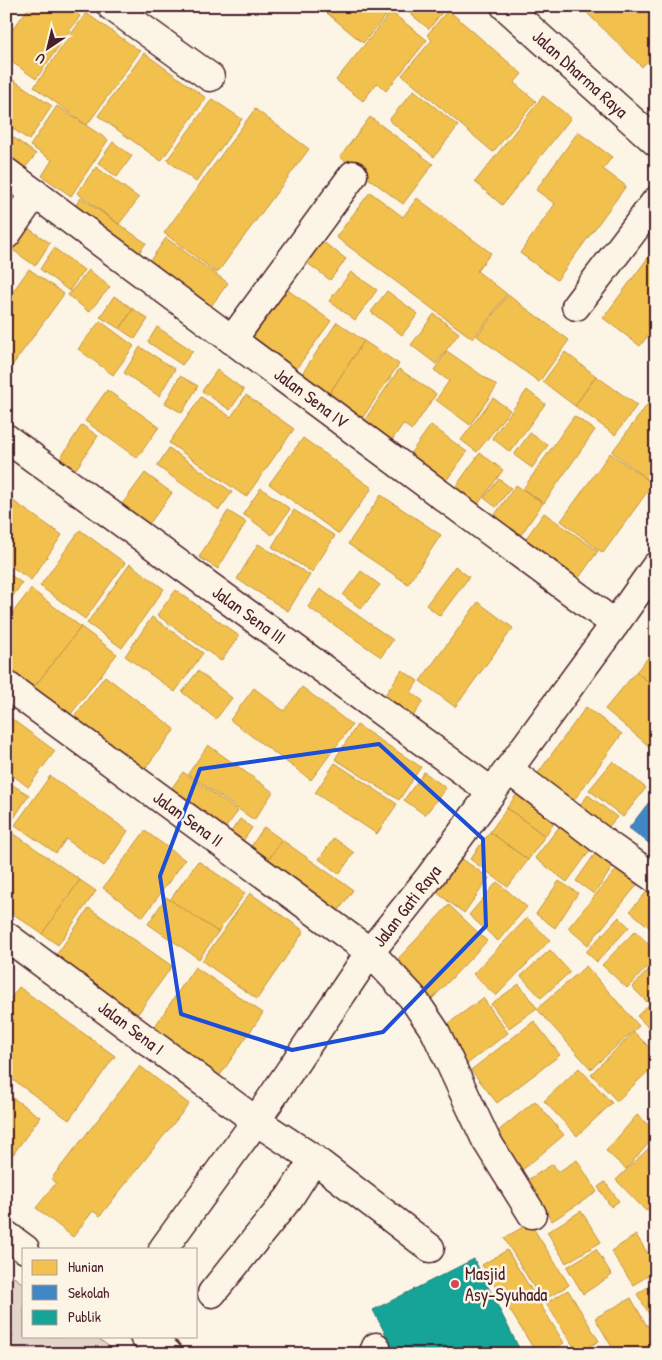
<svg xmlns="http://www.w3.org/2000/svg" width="662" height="1360" font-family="'Patrick Hand',sans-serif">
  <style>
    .green { fill: #e2d5ca; stroke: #967a7a }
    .homes { fill: #f2c14e; stroke: #c09044 }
    .schools { fill: #3f88c5; stroke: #426897 }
    .public { fill: #17a398; stroke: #267b77 }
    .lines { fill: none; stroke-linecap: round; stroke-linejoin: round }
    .minor-casing { stroke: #4a1f2b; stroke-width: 31 }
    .minor { stroke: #fcf5e5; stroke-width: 28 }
    .marked { fill: none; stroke: #1d4ed8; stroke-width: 4; stroke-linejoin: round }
    .poi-dot { fill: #d1495b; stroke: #fcf5e5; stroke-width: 2 }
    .labels { text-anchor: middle; stroke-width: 5; stroke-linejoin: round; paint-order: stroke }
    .street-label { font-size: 18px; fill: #4a1f2b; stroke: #fcf5e5 }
    .poi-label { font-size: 18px; fill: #4a1f2b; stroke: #fcf5e5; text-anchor: start }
  </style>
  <rect width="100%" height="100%" fill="#fcf5e5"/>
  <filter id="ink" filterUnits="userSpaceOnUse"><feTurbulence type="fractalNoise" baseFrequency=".02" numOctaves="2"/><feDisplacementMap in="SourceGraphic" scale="10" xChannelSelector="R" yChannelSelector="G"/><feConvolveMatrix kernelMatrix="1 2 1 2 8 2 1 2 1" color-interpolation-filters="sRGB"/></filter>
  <g filter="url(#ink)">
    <path class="green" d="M6 1272 24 1284V1336H95L119 1354H6Z"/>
    <g class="homes">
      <path d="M30 6H67L80 16 36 79 6 58V38Z"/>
      <path d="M333 6H394L363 43 327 13Z"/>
      <path d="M403 6H445L446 7 429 29 402 7Z"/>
      <path d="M580 6H656V52L642 67Z"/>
      <path d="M448 10 522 74 514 83 536 101 493 152 402 75 432 40 427 35Z"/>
      <path d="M391 12 427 40 386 91 377 83 363 101 336 80Z"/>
      <path d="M86 13 140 51 87 125 34 87Z"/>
      <path d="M144 53 206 98 161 161 98 116Z"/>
      <path d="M9 77 52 106 29 140 6 124V81Z"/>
      <path d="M414 90 458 126 434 157 389 120Z"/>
      <path d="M543 96 571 118 502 205 475 182Z"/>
      <path d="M212 99 242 119 196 182 167 160Z"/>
      <path d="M57 106 108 140 71 196 42 176 52 160 30 146Z"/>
      <path d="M255 109 309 149 217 273 164 233Z"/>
      <path d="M370 117 433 164 403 204 340 157Z"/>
      <path d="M6 132 36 154 18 177 6 167Z"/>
      <path d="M578 132 612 157 603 169 626 186 557 280 520 253 555 204 536 190Z"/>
      <path d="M113 142 132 156 117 177 98 163Z"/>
      <path d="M96 167 139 198 119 224 77 193Z"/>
      <path d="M370 192 403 217 417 198 491 253 477 271 507 294 473 339 336 237Z"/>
      <path d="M81 198 146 243 133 261 68 215Z"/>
      <path d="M22 224 50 243 35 266 6 245Z"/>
      <path d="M314 235 346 259 330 280 298 256Z"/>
      <path d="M166 238 228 283 203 317 142 272Z"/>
      <path d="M656 247V325L640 346 603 318Z"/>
      <path d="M54 248 84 270 69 291 40 269Z"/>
      <path d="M29 269 64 294 6 374V301Z"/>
      <path d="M89 270 110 287 89 312 68 295Z"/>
      <path d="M351 272 377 290 355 320 329 301Z"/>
      <path d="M278 283 331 321 291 376 239 338Z"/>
      <path d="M387 291 418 314 402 335 371 312Z"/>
      <path d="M508 295 569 340 539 382 477 336Z"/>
      <path d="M114 296 133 309 120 329 100 317Z"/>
      <path d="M133 309 148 319 135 339 120 329Z"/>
      <path d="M434 314 459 333 436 364 411 345Z"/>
      <path d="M100 321 134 346 113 375 78 349Z"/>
      <path d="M337 322 364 341 325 400 297 381Z"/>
      <path d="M157 327 193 351 182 365 148 342Z"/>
      <path d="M364 341 399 364 359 423 325 400Z"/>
      <path d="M140 347 175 369 159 396 124 373Z"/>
      <path d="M447 351 497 386 470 425 436 400 449 381 434 370Z"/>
      <path d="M565 352 596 376 575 406 543 382Z"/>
      <path d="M399 369 436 394 412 430 403 424 390 443 362 424Z"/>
      <path d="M217 370 244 390 230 410 202 391Z"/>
      <path d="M180 376 198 386 182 413 165 403Z"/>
      <path d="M596 376 637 405 615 435 575 406Z"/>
      <path d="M107 390 159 427 137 458 85 421Z"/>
      <path d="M527 390 545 404 510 452 492 438Z"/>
      <path d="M656 393V471L649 480 612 452Z"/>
      <path d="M246 395 294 429 246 497 169 443 201 397 231 417Z"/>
      <path d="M493 398 510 410 477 452 461 440Z"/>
      <path d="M574 416 595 430 544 503 523 489Z"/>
      <path d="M82 425 98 436 76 469 60 459Z"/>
      <path d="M431 425 467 452 443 485 407 458Z"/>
      <path d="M530 433 548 445 532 468 514 455Z"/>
      <path d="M303 438 372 488 339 534 269 484Z"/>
      <path d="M169 448 232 492 219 510 157 466Z"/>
      <path d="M480 453 503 470 476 507 453 490Z"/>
      <path d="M610 453 653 484 603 553 561 521Z"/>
      <path d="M145 473 172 493 144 531 117 511Z"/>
      <path d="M499 479 511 488 496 507 484 498Z"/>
      <path d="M516 485 543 503 516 542 489 523Z"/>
      <path d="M261 488 290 509 272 535 243 514Z"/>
      <path d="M381 495 441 535 408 584 348 544Z"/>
      <path d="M6 496 62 535 31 580 6 563V555L11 548 6 545Z"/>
      <path d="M294 510 335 536 312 572 272 547Z"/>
      <path d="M228 511 246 522 218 569 199 557Z"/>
      <path d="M544 513 598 551 573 586 519 548Z"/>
      <path d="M80 530 125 563 85 619 40 586Z"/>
      <path d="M258 544 310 575 288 611 237 579Z"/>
      <path d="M130 564 164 589 122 648 87 623Z"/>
      <path d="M455 566 469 577 440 616 426 605Z"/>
      <path d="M361 571 380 585 361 609 343 595Z"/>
      <path d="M6 572 22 583 6 606Z"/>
      <path d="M31 589 81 627 28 695 6 678V621Z"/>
      <path d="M320 589 393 640 381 657 308 607Z"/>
      <path d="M176 590 239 636 221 661 157 615Z"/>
      <path d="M478 602 513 628 455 707 420 681Z"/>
      <path d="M152 617 203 653 175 692 125 656Z"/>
      <path d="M81 627 117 654 64 723 28 695Z"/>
      <path d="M656 648V688L636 672Z"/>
      <path d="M402 670 418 681 411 692 423 701 412 718 383 698Z"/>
      <path d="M198 671 232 698 216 719 182 692Z"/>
      <path d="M636 672 656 688V752L605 709Z"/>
      <path d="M105 676 175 729 140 775 70 722Z"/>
      <path d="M302 687 352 725 311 780 230 720 254 688 284 711Z"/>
      <path d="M586 707 622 734 569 807 533 780Z"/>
      <path d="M9 717 55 751 28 787 6 770V721Z"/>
      <path d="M357 725 421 767 399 800 335 759Z"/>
      <path d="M208 745 273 792 254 820 188 774Z"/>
      <path d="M613 761 646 788 623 817 589 790Z"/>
      <path d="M335 763 397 804 377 834 315 793Z"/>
      <path d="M183 772 238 811 221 834 167 795Z"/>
      <path d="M424 772 446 788 425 815 404 800Z"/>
      <path d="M50 776 128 831 104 866 66 839 56 853 15 825Z"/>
      <path d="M6 781 29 795 14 818 6 813Z"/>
      <path d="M519 791 557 819 545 836 507 808Z"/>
      <path d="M588 795 617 817 601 836 573 814Z"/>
      <path d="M507 808 545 836 528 860 490 832Z"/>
      <path d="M240 819 252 828 238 848 226 839Z"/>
      <path d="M563 822 594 845 567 882 535 858Z"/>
      <path d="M264 827 282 840 264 866 246 854Z"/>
      <path d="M6 829 13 833 6 843Z"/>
      <path d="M145 831 185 860 143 917 103 888Z"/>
      <path d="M490 832 528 860 508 887 470 859Z"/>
      <path d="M13 833 80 880 42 934 6 909V843Z"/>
      <path d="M334 838 354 853 339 874 319 859Z"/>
      <path d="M282 840 353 890 335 916 264 866Z"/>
      <path d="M656 846V863L648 857Z"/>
      <path d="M599 848 617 861 594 894 576 881Z"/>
      <path d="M461 858 489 878 464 913 436 892Z"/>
      <path d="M198 861 245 893 218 932 170 900Z"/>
      <path d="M622 863 642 879 588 945 568 928Z"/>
      <path d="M80 880 96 891 58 945 42 934Z"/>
      <path d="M559 881 578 893 555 928 536 914Z"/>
      <path d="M656 881V933L630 911Z"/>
      <path d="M497 882 527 907 498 941 469 915Z"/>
      <path d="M250 893 304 931 257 999 202 961Z"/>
      <path d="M166 897 218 932 199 959 148 924Z"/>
      <path d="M449 905 487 941 432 999 394 963Z"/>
      <path d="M89 908 172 966 137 1015 55 957Z"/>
      <path d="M619 917 629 927 597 962 586 952Z"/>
      <path d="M527 918 550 940 496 996 473 974Z"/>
      <path d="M635 931 656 951V958L627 988 602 965Z"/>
      <path d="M550 950 570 972 541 998 521 976Z"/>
      <path d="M654 964 656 966V993L647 1002 632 987Z"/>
      <path d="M586 966 639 1026 591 1069 537 1009Z"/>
      <path d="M195 967 263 1013 218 1078 151 1032Z"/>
      <path d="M519 984 537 1008 509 1028 491 1004Z"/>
      <path d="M19 987 115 1056 69 1120 6 1075V1004Z"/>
      <path d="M483 998 508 1033 467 1064 441 1029Z"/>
      <path d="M656 998V1035L637 1016Z"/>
      <path d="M534 1021 560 1055 497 1103 471 1070Z"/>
      <path d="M634 1032 656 1054V1064L617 1101 591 1074Z"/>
      <path d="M140 1066 189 1104 100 1216 93 1211 73 1237 36 1208 56 1183 51 1179Z"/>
      <path d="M579 1068 612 1103 577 1136 544 1101Z"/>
      <path d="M6 1093 40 1117 6 1164Z"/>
      <path d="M535 1101 564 1135 520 1172 491 1137Z"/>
      <path d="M637 1115 656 1132V1135L626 1169 606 1151Z"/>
      <path d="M651 1146 656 1152V1202L646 1211 616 1180Z"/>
      <path d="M577 1160 597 1192 552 1221 526 1181 553 1164 558 1172Z"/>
      <path d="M605 1182 619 1201 611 1207 598 1187Z"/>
      <path d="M581 1211 601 1242 566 1263 547 1232Z"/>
      <path d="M530 1223 569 1285 542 1301 504 1238Z"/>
      <path d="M636 1235 656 1266V1271L633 1285 611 1251Z"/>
      <path d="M596 1249 612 1275 583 1294 567 1267Z"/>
      <path d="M507 1250 564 1343 546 1354H537L482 1265Z"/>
      <path d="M656 1282V1315L651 1317 637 1294Z"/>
      <path d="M568 1290 599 1341 578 1353 546 1303Z"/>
      <path d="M631 1298 647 1326 655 1322 656 1324V1354H616L595 1318Z"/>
      <path d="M6 1330 14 1336 6 1346Z"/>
    </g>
    <path class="schools" d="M653 797 656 799V837L650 844 629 828Z"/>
    <path class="public" d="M474 1259 522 1354H396L373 1310Z"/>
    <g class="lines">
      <g class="minor-casing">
        <g id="minor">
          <path d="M111 6 210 77"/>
          <path d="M505 6 656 142"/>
          <path d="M6 172 615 624"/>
          <path d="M6 235 35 193"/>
          <path d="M576 306 656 201"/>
          <path d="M232 340 353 175"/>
          <path d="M6 438 492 792"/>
          <path d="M6 685 370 952 412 997 435 1031 486 1140 532 1214"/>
          <path d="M509 770 612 848 656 879"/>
          <path d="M6 936 256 1121 314 1159 430 1248"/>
          <path d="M6 1235 25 1249"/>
          <path d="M163 1249 256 1121 370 952 429 878 615 624 656 566"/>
          <path d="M212 1293 289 1198 314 1159"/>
          <path d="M144 1336 168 1354"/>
          <path d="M373 1354 376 1347"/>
        </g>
      </g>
      <use href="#minor" class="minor"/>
    </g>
  </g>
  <path class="marked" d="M379 744 483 839 486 926 383 1032 292 1050 181 1014 160 876 200 769Z"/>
  <circle class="poi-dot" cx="455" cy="1284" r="5"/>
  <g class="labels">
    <g class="street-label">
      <text transform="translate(580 74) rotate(42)" y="6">Jalan Dharma Raya</text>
      <text transform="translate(311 398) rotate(37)" y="6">Jalan Sena IV</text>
      <text transform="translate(249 615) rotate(36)" y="6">Jalan Sena III</text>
      <text transform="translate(188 819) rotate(36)" y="6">Jalan Sena II</text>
      <text transform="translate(407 906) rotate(-52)" y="6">Jalan Gati Raya</text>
      <text transform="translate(131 1028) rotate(37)" y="6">Jalan Sena I</text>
    </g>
    <g class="poi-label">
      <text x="465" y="1280">Masjid<tspan x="465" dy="21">Asy-Syuhada</tspan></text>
    </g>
  </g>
  <rect width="662" height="1360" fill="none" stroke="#fcf5e5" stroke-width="25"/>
  <rect x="12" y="12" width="637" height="1335" fill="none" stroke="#4a1f2b" stroke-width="2" filter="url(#ink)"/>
  <rect x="22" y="1248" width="175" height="90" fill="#fcf5e5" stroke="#b59f9b"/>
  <rect x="32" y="1260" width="25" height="15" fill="#f2c14e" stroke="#b59f9b"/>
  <text x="68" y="1272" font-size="15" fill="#4a1f2b">Hunian</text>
  <rect x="32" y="1285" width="25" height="15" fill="#3f88c5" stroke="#b59f9b"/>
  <text x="68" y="1298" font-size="15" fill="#4a1f2b">Sekolah</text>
  <rect x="32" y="1310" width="25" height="15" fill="#17a398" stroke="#b59f9b"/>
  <text x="68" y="1322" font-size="15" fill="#4a1f2b">Publik</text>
  <g transform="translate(48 48) rotate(215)" stroke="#fcf5e5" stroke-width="4" paint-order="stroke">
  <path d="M0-4L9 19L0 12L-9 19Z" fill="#4a1f2b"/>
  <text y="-8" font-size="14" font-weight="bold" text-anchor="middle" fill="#4a1f2b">U</text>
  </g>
</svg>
